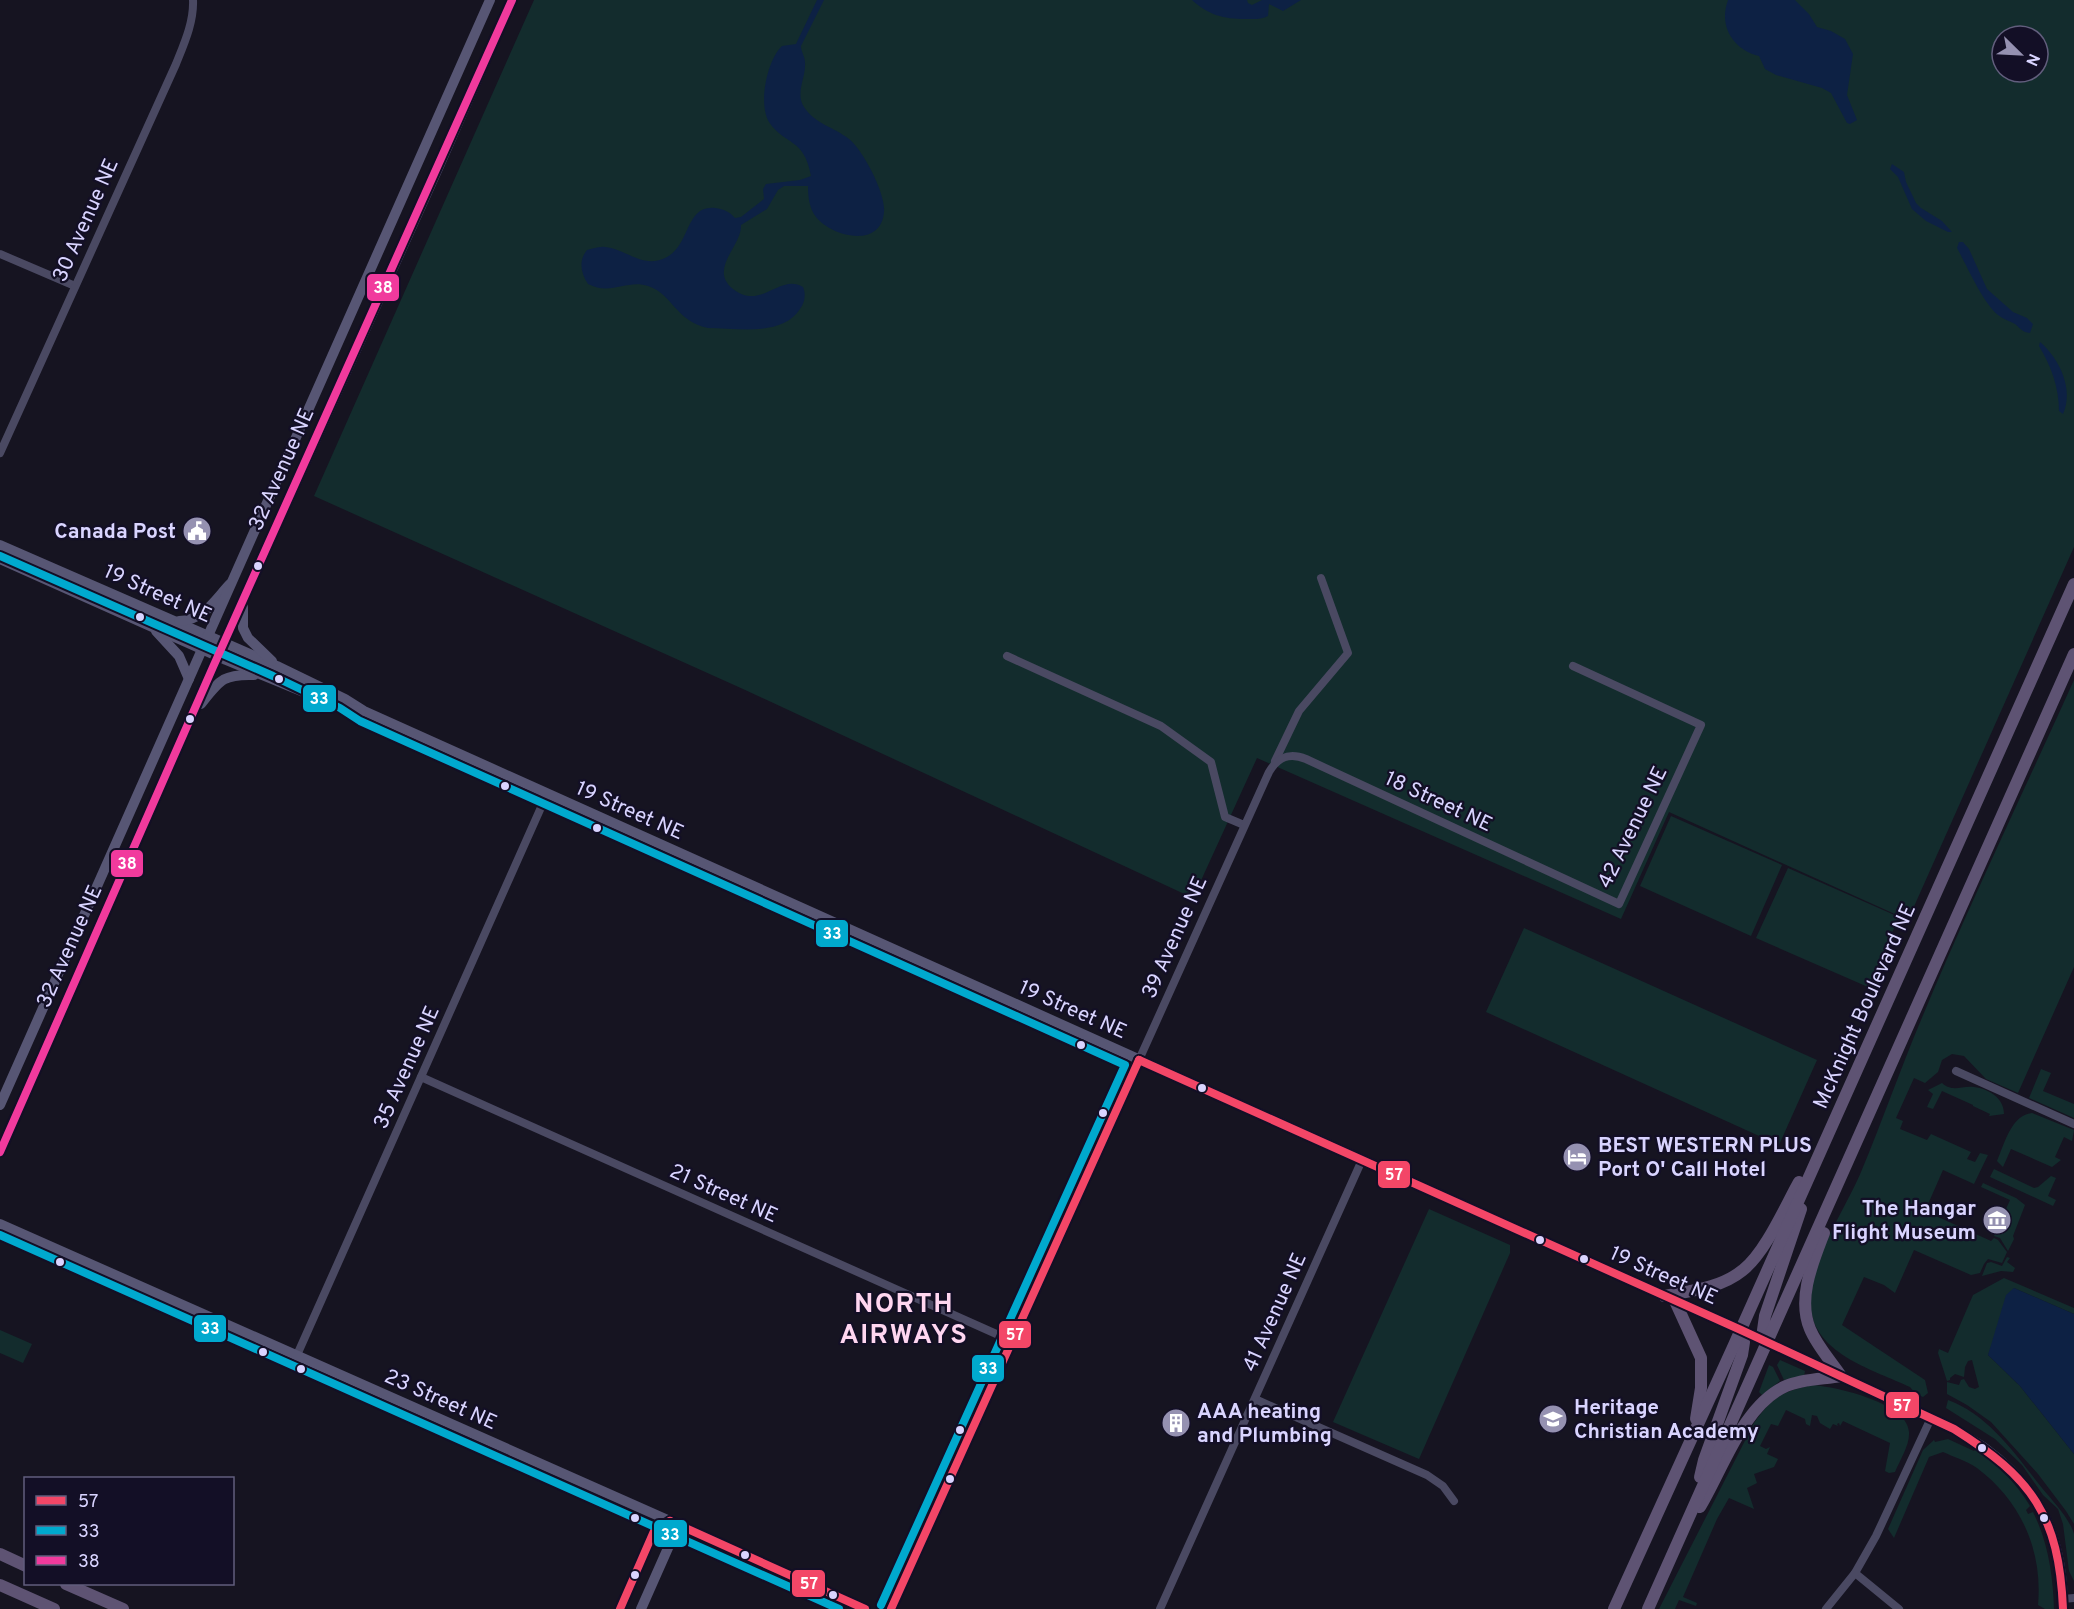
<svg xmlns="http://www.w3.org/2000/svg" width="2074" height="1609" font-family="Overpass,sans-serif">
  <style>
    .green { fill: #132c2d; fill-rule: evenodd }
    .water { fill: #0d2144 }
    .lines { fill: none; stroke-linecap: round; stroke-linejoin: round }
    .street { stroke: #4a4962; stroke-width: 8 }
    .secondary { stroke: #575674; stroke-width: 10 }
    .primary { stroke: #5e5373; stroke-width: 12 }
    .bus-1-casing { stroke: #130f26; stroke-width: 12 }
    .bus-2-casing { stroke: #130f26; stroke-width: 12 }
    .bus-3-casing { stroke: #130f26; stroke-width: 12 }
    .bus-1 { stroke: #f34667; stroke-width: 8 }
    .bus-2 { stroke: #00a9ce; stroke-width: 8 }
    .bus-3 { stroke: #f13a9d; stroke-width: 8 }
    .bus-dot { fill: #d9d4ff; stroke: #130f26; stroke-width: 2 }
    .labels { text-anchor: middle; stroke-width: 4.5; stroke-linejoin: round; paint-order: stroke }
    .street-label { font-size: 21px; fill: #d9d4ff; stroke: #130f26 }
    .poi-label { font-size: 21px; font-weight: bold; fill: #d9d4ff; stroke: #130f26; text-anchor: start }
    .district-label { font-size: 27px; font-weight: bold; letter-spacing: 1.5px; fill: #ffd6f0; stroke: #130f26 }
    .line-badge { stroke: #130f26; stroke-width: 2 }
    .badge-label { font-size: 16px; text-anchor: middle; font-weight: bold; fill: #fff }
  </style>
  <rect width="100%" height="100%" fill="#161421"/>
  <g class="green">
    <path d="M534 0H2074V547L1908 920 1669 812 1621 919 1257 758 1193 898 743 689 314 496ZM2002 36H2038V72H2002Z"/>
    <path d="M2074 680V967L2018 1093 1986 1079 1964 1056 1952 1054 1942 1060 1938 1072 1925 1083 1914 1078 1896 1118 1903 1121 1900 1129 1927 1140 1931 1134 1971 1152 1967 1159 1975 1162 1980 1153 1988 1155 1974 1184 1943 1170 1925 1211 1991 1241 1994 1238 1998 1240 2007 1252 2002 1263 1988 1259 1984 1264 1980 1273 1971 1275 1914 1250 1895 1293 1884 1285 1864 1277 1842 1325 1925 1380 1928 1393 1923 1397 1916 1394 1910 1387C1874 1370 1818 1355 1811 1311 1805 1267 1844 1212 1861 1172 1882 1122 1900 1070 1921 1020 1969 905 2023 793 2074 680Z"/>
    <path d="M1671 816 1782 865 1751 936 1640 886Z"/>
    <path d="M1788 868 1899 917 1868 987 1756 938Z"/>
    <path d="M1524 928 1817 1060 1779 1145 1486 1012Z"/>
    <path d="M2041 1069 2051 1073 2043 1091 2074 1104V1118L2029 1098Z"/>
    <path d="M1942 1083C1953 1093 1962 1085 1974 1087 1989 1089 2004 1098 2004 1114L1989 1116 1990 1114 1973 1106V1105L1942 1091 1933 1109 1927 1107 1933 1094 1928 1090Z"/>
    <path d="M2032 1113 2074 1130 2072 1141 2064 1137 2055 1157 2061 1160 2052 1167 2011 1149 2003 1167 1997 1161C2004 1145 2011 1115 2032 1113Z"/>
    <path d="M1994 1169 2034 1188 2038 1187 2051 1176 2056 1178 2048 1196 2056 1200 2053 1206 1990 1177Z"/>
    <path d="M1983 1183 2016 1198 2025 1205 2013 1236 2014 1239 2008 1251 2000 1238 1994 1236 2010 1200 1981 1187Z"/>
    <path d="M1429 1209 1510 1245V1253L1419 1459 1333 1422Z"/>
    <path d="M2007 1257 2010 1258 2007 1262 2015 1268 2013 1272 2001 1271 1982 1276 1987 1263 1991 1262 2002 1266Z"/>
    <path d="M2004 1278 2074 1308V1314L2014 1288 1988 1355 2020 1386 2074 1454V1524L2066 1511 2038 1474 1991 1422 1967 1405 1947 1394V1382L1959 1385 1961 1380 1964 1379 1969 1387 1975 1389 1979 1387 1972 1360 1968 1361 1965 1367 1964 1377 1955 1374 1950 1378V1380L1947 1381 1938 1353 1939 1349 1948 1353 1973 1295Z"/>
    <path d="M0 1330 32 1344 23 1363 0 1353Z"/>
    <path d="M1780 1360 1805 1371 1804 1376 1784 1380 1777 1365Z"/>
    <path d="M1769 1365 1773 1367 1780 1381 1762 1395 1759 1392Z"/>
    <path d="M1813 1385C1837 1387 1908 1403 1909 1432 1910 1445 1900 1460 1895 1472L1889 1473 1885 1471 1890 1443 1843 1421 1840 1426 1839 1423 1837 1424 1838 1426 1833 1424 1830 1429 1820 1423 1817 1416 1812 1415 1810 1426 1806 1424 1805 1419 1786 1410 1778 1426 1771 1424 1760 1446 1766 1449 1770 1447 1767 1454 1778 1459 1774 1467 1754 1474 1757 1483 1747 1488 1754 1509 1729 1498 1717 1519 1683 1597 1697 1603 1696 1606 1679 1600 1675 1609H1659L1754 1423C1772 1397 1783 1391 1813 1385Z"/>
    <path d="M1948 1400C1989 1415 2016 1455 2042 1488 2052 1500 2070 1519 2074 1534 2074 1546 2074 1567 2074 1581L2069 1571 2063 1524 2058 1509 2043 1495 2022 1465 1995 1439 1946 1408Z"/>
    <path d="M1948 1439 1974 1451 1975 1450C1998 1464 2016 1483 2030 1506L2026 1510 2028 1514 2033 1512C2048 1542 2053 1575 2054 1609H2045L2038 1605C2043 1551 2021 1501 1977 1468 1967 1461 1954 1457 1943 1452L1929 1457 1894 1538 1888 1529 1923 1450 1934 1440 1935 1442Z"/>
  </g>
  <g class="water">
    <path d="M817 0H824L801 46C801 52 805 56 805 63 806 78 795 93 804 107 815 124 834 127 849 139 863 150 886 194 884 212 881 249 832 237 816 217 809 208 808 196 808 186H784L778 190 767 209 741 225C742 246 708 269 733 289 761 311 780 273 803 287 806 294 805 302 800 309 782 337 737 328 708 328 675 321 673 294 648 286 627 279 611 296 588 284 581 273 578 261 587 250 593 249 599 246 605 247 627 249 643 270 667 257 691 244 685 205 715 208 724 209 730 212 735 218L741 217 764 199 763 189 766 184 800 180 811 176C804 137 785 146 769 122 758 104 767 60 782 46L796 44Z"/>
    <path d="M1192 0H1247L1248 3 1252 5 1262 0H1301L1283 11 1269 4 1268 16C1261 20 1253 19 1245 19 1224 19 1208 15 1192 0Z"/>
    <path d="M1728 0H1795L1809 14 1817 27 1831 31 1845 39 1853 54 1847 95 1857 120 1850 124 1847 123 1831 93 1822 88 1776 75 1765 69 1759 56C1734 50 1718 27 1728 0Z"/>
    <path d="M1892 164 1904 172 1906 182 1916 203 1921 208 1942 221 1952 232H1948L1926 221 1912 209 1898 177 1890 169Z"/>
    <path d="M1959 242H1963L1969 249 1987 289 2013 312 2027 318 2033 324 2030 333C2022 332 2021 329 2015 324 2010 321 2003 319 1998 315 1983 303 1967 266 1957 248Z"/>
    <path d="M2040 342C2060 359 2074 390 2063 414L2059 411C2059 387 2051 366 2039 346Z"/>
    <path d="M2014 1288 2074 1314V1454L2020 1386 1988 1355 2006 1295Z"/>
  </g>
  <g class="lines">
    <g class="street">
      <path d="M0 254 75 286"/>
      <path d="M0 453 176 64C184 44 194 22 193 0"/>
      <path d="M1007 656 1161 726 1211 762 1225 817 1244 825"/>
      <path d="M1275 761 1299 711 1348 653 1321 578"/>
      <path d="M1956 1071 2074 1124"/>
      <path d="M421 1077 1012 1341"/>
      <path d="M297 1355 547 794"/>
      <path d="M1255 1399 1427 1475 1443 1486 1454 1501"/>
      <path d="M670 1521 865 1609"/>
      <path d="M1855 1573 1899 1609"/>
      <path d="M2063 1599 2074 1598"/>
      <path d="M891 1609 1269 772C1278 757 1289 752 1306 759L1619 904 1701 725 1573 666"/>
      <path d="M1160 1609 1362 1160"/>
      <path d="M1826 1609 1855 1573 1876 1536 1931 1418"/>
    </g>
    <g class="secondary">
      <path d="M0 545 277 666 345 699 364 711 1741 1330 1954 1429C1965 1436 1976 1442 1986 1449 2042 1490 2063 1540 2063 1609"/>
      <path d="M0 559 226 660 340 707 361 711"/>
      <path d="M243 607V628L248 638 272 661"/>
      <path d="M179 621C204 620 214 601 230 584"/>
      <path d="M156 631 179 656 189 679"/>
      <path d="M201 704C220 680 223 674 254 675"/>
      <path d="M0 1105 490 0"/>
      <path d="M0 1152 213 667 440 164 512 0"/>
      <path d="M0 1224 670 1521"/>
      <path d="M620 1609 654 1531 670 1521"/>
      <path d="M641 1609 672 1539 670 1521"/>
    </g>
    <g class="primary">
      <path d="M1664 1296C1691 1291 1721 1288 1743 1270 1765 1253 1785 1207 1799 1182"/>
      <path d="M1675 1301 1701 1358V1388L1696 1419"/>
      <path d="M1766 1342 1763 1330 1765 1316 1801 1209"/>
      <path d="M1700 1477 1704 1460 1742 1355 1744 1342 1741 1330"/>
      <path d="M1700 1507C1723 1469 1743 1405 1786 1386 1802 1379 1824 1379 1841 1376 1831 1361 1817 1346 1810 1329 1797 1298 1813 1262 1824 1233"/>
      <path d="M0 1554 26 1566"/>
      <path d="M66 1584 123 1609"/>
      <path d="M0 1585 54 1609"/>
      <path d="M1614 1609 1734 1345 2074 584"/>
      <path d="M1648 1609 2074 654"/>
    </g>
    <g class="bus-1-casing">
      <g id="bus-1">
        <path d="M1139 1060 1741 1330 1954 1429C2032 1478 2059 1515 2063 1609"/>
        <path d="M670 1521 865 1609"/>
        <path d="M620 1609 654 1531 670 1521"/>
        <path d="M891 1609 1139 1060"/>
      </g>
    </g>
    <g class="bus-2-casing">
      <g id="bus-2">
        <path d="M0 556 273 676 340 708 360 721 1125 1065 881 1605"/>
        <path d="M0 1235 839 1609"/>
      </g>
    </g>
    <g class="bus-3-casing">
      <path id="bus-3" d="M0 1152 213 667 512 0"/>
    </g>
    <use href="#bus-1" class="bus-1"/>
    <use href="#bus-2" class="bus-2"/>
    <use href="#bus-3" class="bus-3"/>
  </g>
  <defs>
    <g id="civic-disc" transform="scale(1.5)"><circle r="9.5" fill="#9591b1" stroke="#130f26"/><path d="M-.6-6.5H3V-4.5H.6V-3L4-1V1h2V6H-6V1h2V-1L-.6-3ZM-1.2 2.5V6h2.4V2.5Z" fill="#fff"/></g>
    <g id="hotel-disc" transform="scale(1.5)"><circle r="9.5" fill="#9591b1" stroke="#130f26"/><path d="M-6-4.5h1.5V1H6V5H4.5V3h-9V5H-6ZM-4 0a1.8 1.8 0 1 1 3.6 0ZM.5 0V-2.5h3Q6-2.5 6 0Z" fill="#fff"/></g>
    <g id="museum-disc" transform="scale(1.5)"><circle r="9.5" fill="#9591b1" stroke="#130f26"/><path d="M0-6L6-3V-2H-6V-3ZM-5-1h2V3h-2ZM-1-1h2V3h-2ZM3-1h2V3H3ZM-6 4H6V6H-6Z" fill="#fff"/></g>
    <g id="school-disc" transform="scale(1.5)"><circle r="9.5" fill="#9591b1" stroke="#130f26"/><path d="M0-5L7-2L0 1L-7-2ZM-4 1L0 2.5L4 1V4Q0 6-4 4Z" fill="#fff"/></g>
    <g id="building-disc" transform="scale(1.5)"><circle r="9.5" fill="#9591b1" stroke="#130f26"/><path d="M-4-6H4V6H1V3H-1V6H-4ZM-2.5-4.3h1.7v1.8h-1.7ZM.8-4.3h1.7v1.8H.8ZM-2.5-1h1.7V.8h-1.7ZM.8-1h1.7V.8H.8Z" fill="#fff"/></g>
  </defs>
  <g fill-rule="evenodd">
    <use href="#civic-disc" x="197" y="531"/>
    <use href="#hotel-disc" x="1577" y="1157"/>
    <use href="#museum-disc" x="1997" y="1220"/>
    <use href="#school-disc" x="1553" y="1419"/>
    <use href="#building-disc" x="1176" y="1423"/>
  </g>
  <g class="bus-dot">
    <circle cx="258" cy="566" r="5"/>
    <circle cx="140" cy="617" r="5"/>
    <circle cx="279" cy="679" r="5"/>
    <circle cx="190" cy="719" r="5"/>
    <circle cx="505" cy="786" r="5"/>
    <circle cx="597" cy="828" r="5"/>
    <circle cx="1081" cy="1045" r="5"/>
    <circle cx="1202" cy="1088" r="5"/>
    <circle cx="1103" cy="1113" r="5"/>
    <circle cx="1540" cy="1240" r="5"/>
    <circle cx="1584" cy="1259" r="5"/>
    <circle cx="60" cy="1262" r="5"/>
    <circle cx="263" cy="1352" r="5"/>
    <circle cx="301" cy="1369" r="5"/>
    <circle cx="960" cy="1430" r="5"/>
    <circle cx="1982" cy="1448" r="5"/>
    <circle cx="950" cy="1479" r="5"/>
    <circle cx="635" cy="1518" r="5"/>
    <circle cx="2044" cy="1518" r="5"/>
    <circle cx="745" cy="1555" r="5"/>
    <circle cx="635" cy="1575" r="5"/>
    <circle cx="833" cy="1595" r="5"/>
  </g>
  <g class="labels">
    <g class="street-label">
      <text transform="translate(85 220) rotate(-66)" y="7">30 Avenue NE</text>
      <text transform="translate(281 469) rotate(-66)" y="7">32 Avenue NE</text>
      <text transform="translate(158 593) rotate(24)" y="7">19 Street NE</text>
      <text transform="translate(1439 801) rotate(25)" y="7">18 Street NE</text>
      <text transform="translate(630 810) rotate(24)" y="7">19 Street NE</text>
      <text transform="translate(1632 827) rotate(-64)" y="7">42 Avenue NE</text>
      <text transform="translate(1174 937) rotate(-66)" y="7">39 Avenue NE</text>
      <text transform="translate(69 946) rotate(-66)" y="7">32 Avenue NE</text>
      <text transform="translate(1864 1006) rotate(-66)" y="7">McKnight Boulevard NE</text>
      <text transform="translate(1073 1009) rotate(24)" y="7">19 Street NE</text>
      <text transform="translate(406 1067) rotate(-66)" y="7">35 Avenue NE</text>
      <text transform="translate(724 1193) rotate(24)" y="7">21 Street NE</text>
      <text transform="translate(1664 1275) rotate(24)" y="7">19 Street NE</text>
      <text transform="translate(1274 1312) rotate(-66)" y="7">41 Avenue NE</text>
      <text transform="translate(441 1399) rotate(24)" y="7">23 Street NE</text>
    </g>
    <g class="poi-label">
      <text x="176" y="538" text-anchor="end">Canada Post</text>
      <text x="1598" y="1152">BEST WESTERN PLUS<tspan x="1598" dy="24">Port O' Call Hotel</tspan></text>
      <text x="1976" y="1215" text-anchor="end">The Hangar<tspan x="1976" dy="24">Flight Museum</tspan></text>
      <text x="1574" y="1414">Heritage<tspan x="1574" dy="24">Christian Academy</tspan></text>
      <text x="1197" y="1418">AAA heating<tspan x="1197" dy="24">and Plumbing</tspan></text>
    </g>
    <g class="district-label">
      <text x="904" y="1312">NORTH<tspan x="904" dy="31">AIRWAYS</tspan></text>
    </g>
  </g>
  <g class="line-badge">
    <rect x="366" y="273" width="34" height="29" rx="6" fill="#f13a9d"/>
    <rect x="302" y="684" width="35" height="29" rx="6" fill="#00a9ce"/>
    <rect x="110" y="849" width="34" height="29" rx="6" fill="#f13a9d"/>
    <rect x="815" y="919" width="34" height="29" rx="6" fill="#00a9ce"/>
    <rect x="1377" y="1160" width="34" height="29" rx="6" fill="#f34667"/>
    <rect x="193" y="1314" width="34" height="29" rx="6" fill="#00a9ce"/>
    <rect x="998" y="1320" width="34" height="29" rx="6" fill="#f34667"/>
    <rect x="971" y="1354" width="34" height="29" rx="6" fill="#00a9ce"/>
    <rect x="1885" y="1391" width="35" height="28" rx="6" fill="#f34667"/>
    <rect x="653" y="1519" width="35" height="29" rx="6" fill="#00a9ce"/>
    <rect x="791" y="1569" width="35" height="29" rx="6" fill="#f34667"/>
  </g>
  <g class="badge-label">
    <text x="383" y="293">38</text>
    <text x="319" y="704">33</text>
    <text x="127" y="869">38</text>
    <text x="832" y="939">33</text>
    <text x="1394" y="1180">57</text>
    <text x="210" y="1334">33</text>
    <text x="1015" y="1340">57</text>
    <text x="988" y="1374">33</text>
    <text x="1902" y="1411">57</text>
    <text x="670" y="1540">33</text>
    <text x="809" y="1589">57</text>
  </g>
  <rect x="24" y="1477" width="210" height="108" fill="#130f26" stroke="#625e7d" stroke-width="1.5"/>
  <rect x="36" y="1496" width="30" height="9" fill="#f34667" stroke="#625e7d" stroke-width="1.5"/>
  <text x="78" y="1507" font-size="18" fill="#d9d4ff">57</text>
  <rect x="36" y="1526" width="30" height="9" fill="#00a9ce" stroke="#625e7d" stroke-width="1.5"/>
  <text x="78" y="1537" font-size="18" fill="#d9d4ff">33</text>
  <rect x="36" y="1556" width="30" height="9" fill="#f13a9d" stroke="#625e7d" stroke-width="1.5"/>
  <text x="78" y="1567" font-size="18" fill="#d9d4ff">38</text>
  <g transform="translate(2020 54) rotate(114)"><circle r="28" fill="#130f26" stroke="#625e7d" stroke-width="1.5"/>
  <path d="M0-4.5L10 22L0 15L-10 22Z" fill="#9591b1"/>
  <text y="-9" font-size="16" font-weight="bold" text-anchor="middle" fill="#d9d4ff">N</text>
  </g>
</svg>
